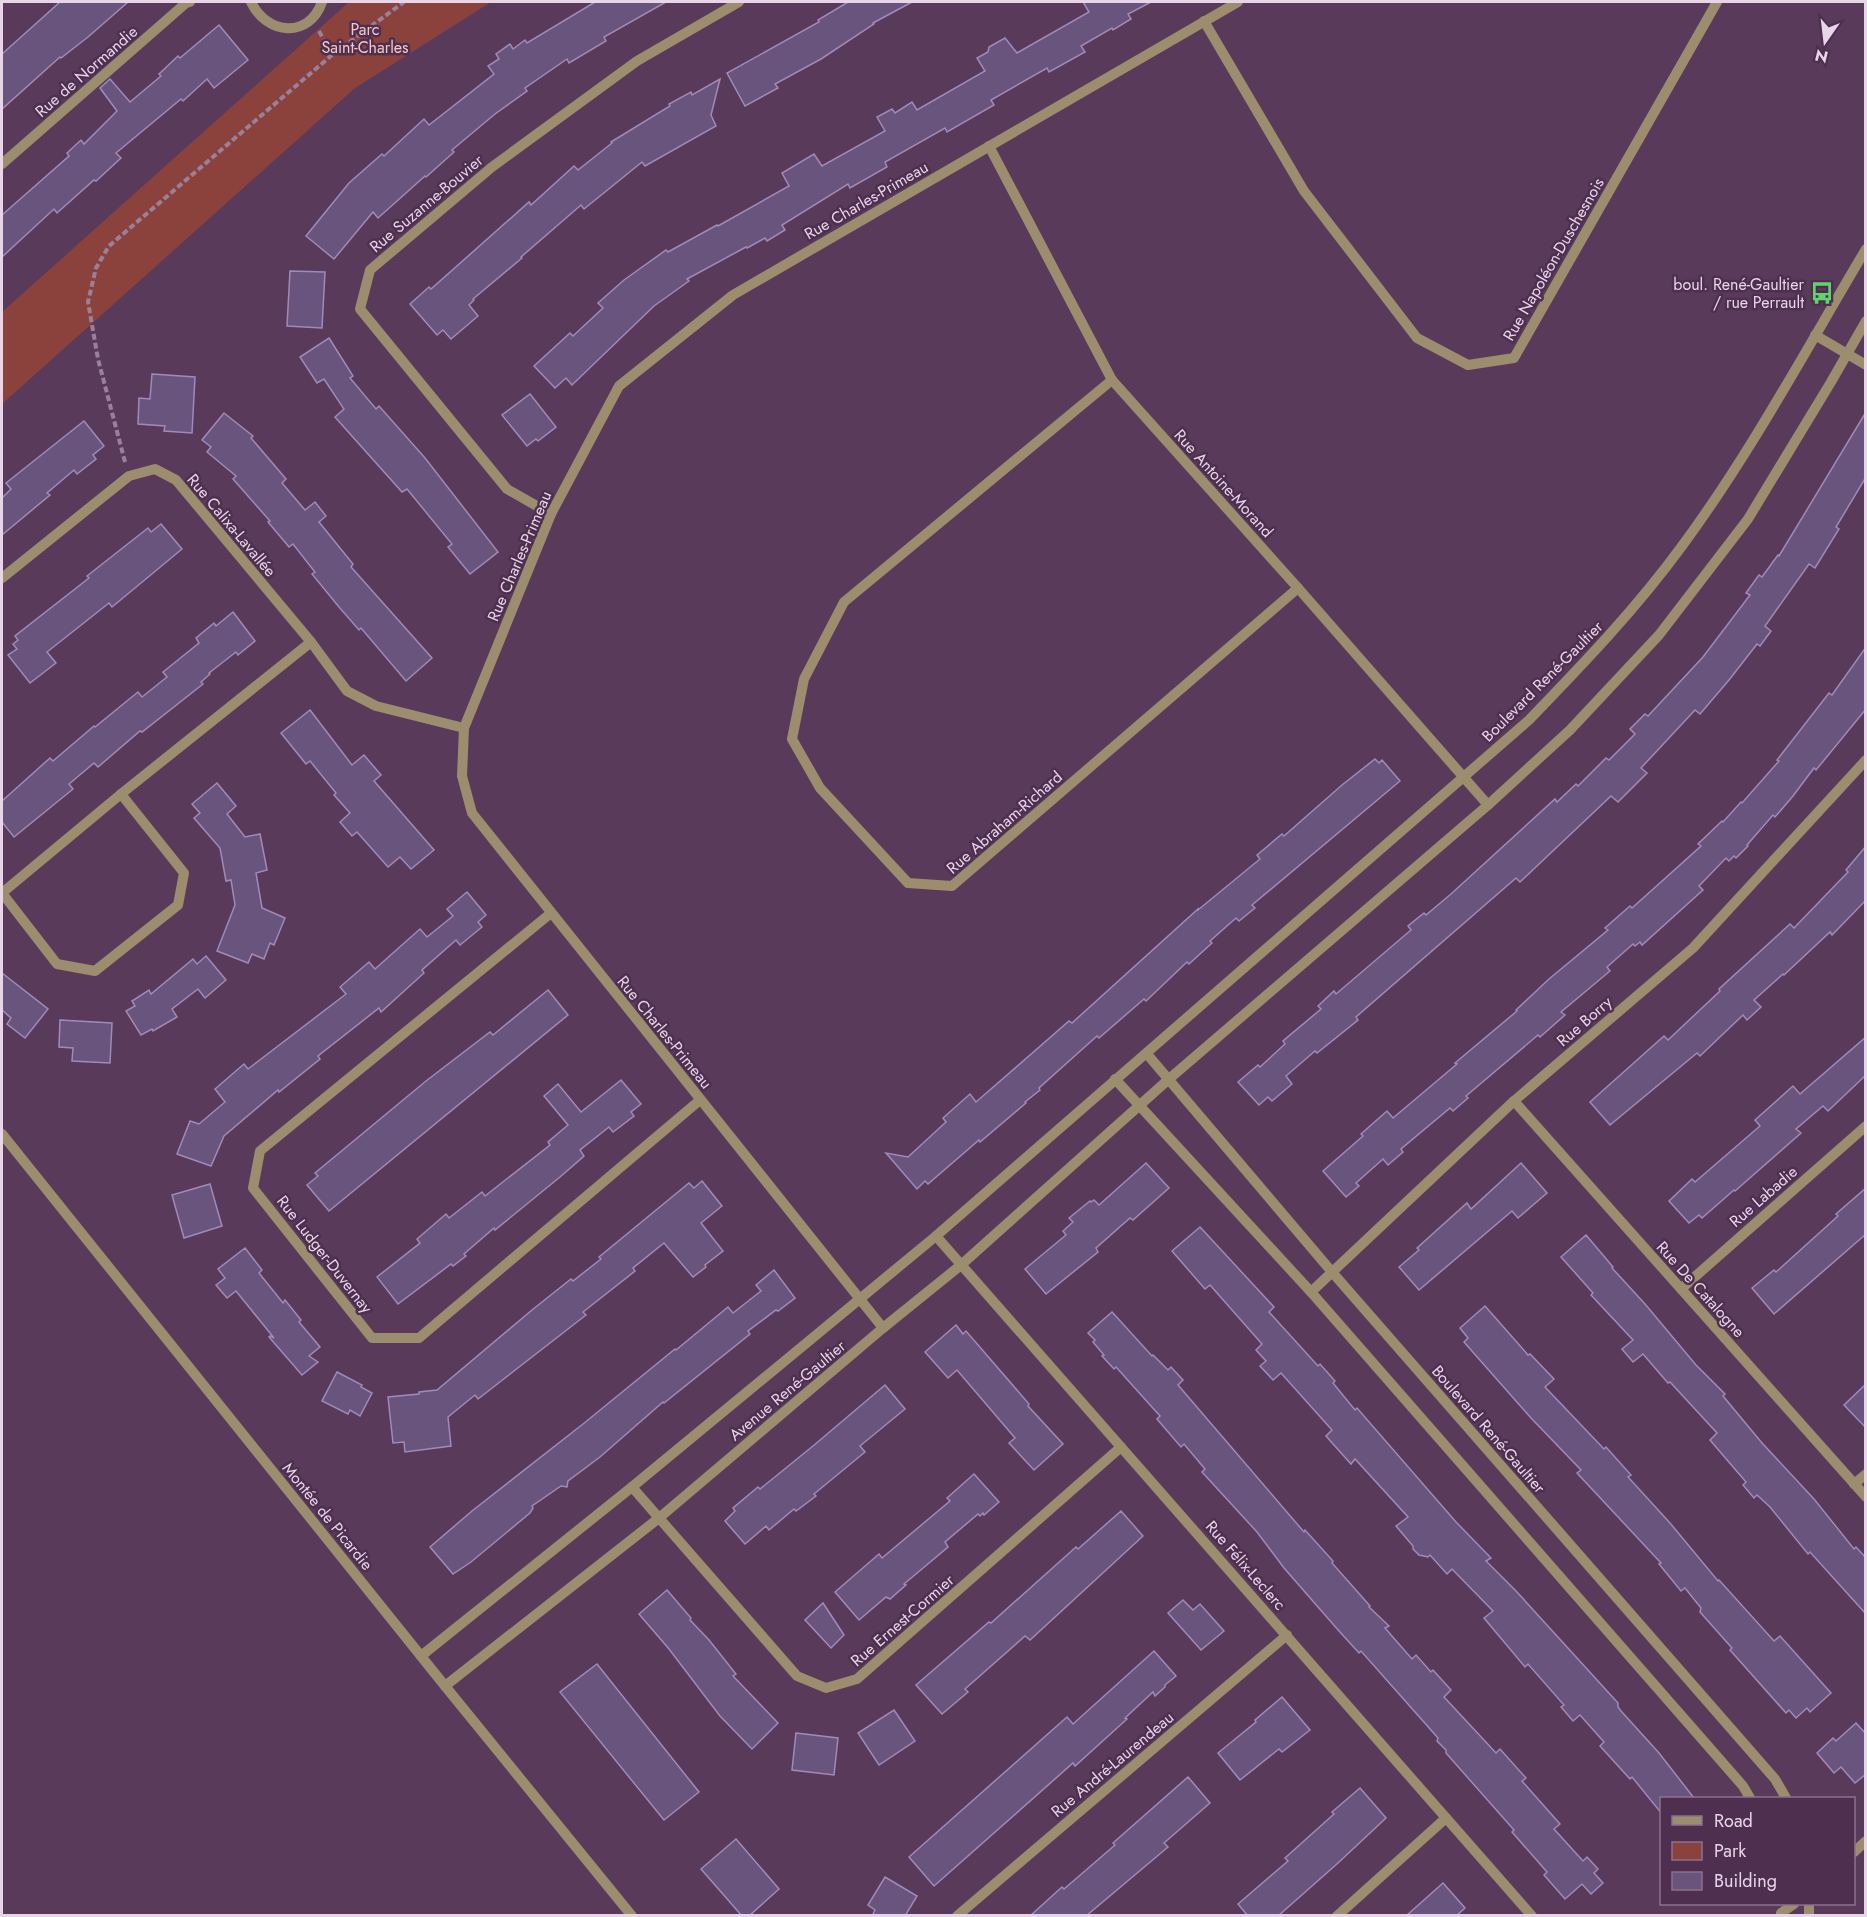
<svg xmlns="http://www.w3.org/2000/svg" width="1867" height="1917" font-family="Jost,sans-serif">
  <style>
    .green { fill: #8b423d }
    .building { fill: #68547d; stroke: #a08bb8; stroke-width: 1.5 }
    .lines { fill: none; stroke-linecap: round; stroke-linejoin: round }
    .path { stroke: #9a809b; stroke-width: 4; stroke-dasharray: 6 3; stroke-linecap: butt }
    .minor { stroke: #9b8d6e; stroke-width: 10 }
    .labels { text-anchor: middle; stroke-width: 5; stroke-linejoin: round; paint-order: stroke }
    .park-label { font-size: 16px; fill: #f6c8c3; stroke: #4f2f50 }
    .street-label { font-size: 16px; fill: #e8d5e8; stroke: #4f2f50 }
    .poi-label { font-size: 16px; fill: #e8d5e8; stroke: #4f2f50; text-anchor: end }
  </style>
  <rect width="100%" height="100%" fill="#5a3a5b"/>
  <path class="green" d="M349 2H491L355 88 2 404V312Z"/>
  <g class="building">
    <path d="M60 2H128L88 37 61 58 60 57 2 109V54Z"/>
    <path d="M595 2H666L604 37 606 41 569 63 567 59 525 88 527 91 495 114 452 150 454 152 426 177 425 176 378 218 373 212 334 259 306 236 349 183 382 154 384 156 424 119 429 125 494 74 488 66 499 59 496 54 510 44 513 49 525 40 527 43Z"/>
    <path d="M848 2H912L873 23 874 24 821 59 775 84 778 88 745 106 727 73 819 22 818 20Z"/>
    <path d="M1083 2H1151L1128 14 1131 19 1113 30 1112 28 1081 46 1085 52 1049 72 1047 68 991 100 994 105 947 132 945 128 885 162 887 167 850 188 848 184 782 225 785 230 767 241 765 238 747 248 746 247 687 279 689 281 654 306 572 385 566 378 555 388 534 366 570 333 573 336 603 308 598 303 624 280 666 250 668 252 717 225 718 226 789 186 782 173 814 154 822 166 885 131 877 117 892 109 895 113 912 102 917 110 985 71 977 58 988 52 989 47 1005 38 1017 53 1089 12Z"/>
    <path d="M219 25 248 60 214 88 207 79 183 101 181 99 116 153 121 158 96 181 94 180 57 213 54 209 2 257V215L69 156 67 153 81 140 84 144 117 111 100 88 110 79 130 102 161 76 159 74 178 56 180 58Z"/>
    <path d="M720 79 711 115 716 126 645 166 642 162 584 209 581 205 521 257 522 258 473 299 474 300 469 305 478 316 451 339 443 330 437 335 410 304 429 287 431 289 529 202 531 205 574 166 578 170 612 143 611 142 670 106 669 104 691 92 692 95Z"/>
    <path d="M290 271 325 272 322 328 287 326Z"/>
    <path d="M329 338 353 376 350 378 376 409 379 406 425 458 498 552 470 574 448 547 452 544 407 489 402 492 335 417 344 409 324 379 317 383 300 357Z"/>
    <path d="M152 374 195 377 192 433 164 431 165 426 138 424 139 398 150 399Z"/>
    <path d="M530 394 556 427 538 441 536 439 527 446 502 415Z"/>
    <path d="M1866 412V477L1836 527 1839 529 1815 568 1809 564 1765 626 1771 631 1760 646 1757 644 1729 680 1700 714 1695 710 1641 768 1647 773 1618 802 1611 796 1520 882 1516 878 1356 1017 1358 1020 1317 1053 1315 1051 1286 1076 1292 1084 1272 1101 1268 1097 1259 1105 1238 1082 1258 1065 1260 1067 1285 1044 1283 1041 1321 1009 1318 1006 1334 991 1336 994 1411 930 1408 926 1424 913 1426 915 1451 894 1555 799 1557 802 1576 784 1578 786 1606 758 1609 760 1635 734 1630 729 1645 714 1648 716 1703 657 1750 595 1746 593 1759 575 1762 577 1778 555 1779 556Z"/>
    <path d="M224 413 253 436 251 438 286 479 282 483 305 510 315 502 326 516 319 522 353 564 351 567 432 658 406 681 361 628 359 630 339 607 312 574 315 572 293 544 289 547 268 522 270 521 233 479 236 476 207 452 211 447 202 440Z"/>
    <path d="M84 421 104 446 93 455 96 459 77 474 74 470 47 493 50 495 2 535V498L11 489 6 483Z"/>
    <path d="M161 524 182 549 112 607 109 603 47 652 56 663 30 683 8 655 17 649 13 644 18 640 15 636 89 578 87 576 148 528 151 532Z"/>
    <path d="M233 612 255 641 238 655 236 652 209 673 210 674 201 682 203 684 142 732 140 731 98 767 94 763 69 784 73 789 14 837 2 822V801L50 758 53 761 94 726 95 727 138 692 142 697 167 677 163 672 199 643 196 638 214 623 216 626Z"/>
    <path d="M1866 647V709L1816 770 1814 768 1793 796 1775 817 1773 815 1747 845 1748 846 1736 858 1734 856 1729 861 1726 858 1699 886 1703 890 1642 945 1640 942 1635 946 1633 944 1607 967 1610 971 1561 1012 1565 1015 1540 1037 1538 1035 1466 1096 1468 1098 1453 1111 1450 1108 1401 1149 1403 1152 1388 1165 1383 1159 1356 1183 1359 1186 1346 1197 1323 1171 1363 1136 1361 1134 1387 1111 1393 1118 1457 1064 1455 1063 1517 1011 1516 1010 1549 979 1608 930 1605 928 1630 906 1632 908 1701 846 1698 844 1722 821 1723 822 1741 802 1742 803 1779 761 1777 760 1829 693 1832 695Z"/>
    <path d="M310 710 352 765 364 755 381 775 374 781 434 850 411 869 400 857 388 867 357 832 352 836 340 822 350 813 334 795 336 793 310 761 306 764 281 733Z"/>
    <path d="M1375 759 1379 763 1382 760 1400 781 1252 905 1255 908 1239 921 1236 918 1210 941 1212 943 1189 964 1187 962 1146 1001 1144 999 1099 1038 1097 1036 1039 1088 1040 1090 1025 1102 1026 1103 980 1142 979 1140 928 1184 925 1181 917 1189 886 1153 908 1157 946 1122 943 1118 970 1094 976 1102 1069 1021 1072 1023 1198 909V910L1260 859 1257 855 1282 834 1284 836 1342 785Z"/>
    <path d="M217 783 236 806 227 814 245 837 260 834 267 870 256 873 262 908 285 918 274 945 270 943 264 959 252 954 248 963 217 951 235 905 231 880 226 881 220 848 194 818 200 813 192 804Z"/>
    <path d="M1866 846V900L1832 935 1830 932 1784 975 1783 974 1754 1000 1761 1007 1747 1020 1743 1015 1700 1056 1697 1053 1610 1125 1590 1102 1664 1036 1668 1040 1720 991 1719 989 1790 924 1794 928 1848 872 1846 870Z"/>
    <path d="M467 892 486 915 478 922 482 927 460 945 456 940 422 970 424 973 381 1012 379 1008 318 1056 320 1059 279 1092 278 1090 224 1136 211 1166 177 1154 190 1121 199 1124 225 1102 215 1089 244 1064 248 1069 346 994 340 987 369 962 375 969 420 929 427 937 453 916 447 909Z"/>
    <path d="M206 956 226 980 205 998 198 989 172 1009 177 1017 153 1031 152 1029 141 1035 126 1011 135 1006 132 1001 149 990 151 994 193 959 197 964Z"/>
    <path d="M2 973 48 1009 25 1038 7 1024 11 1018 2 1010Z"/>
    <path d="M548 990 568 1015 329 1211 307 1185 318 1176 315 1173 426 1081 490 1032 493 1035Z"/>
    <path d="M60 1020 112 1023 110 1063 72 1061 73 1048 59 1047Z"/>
    <path d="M1866 1037V1075L1828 1111 1823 1106 1796 1129 1801 1133 1735 1191 1734 1190 1702 1218 1699 1215 1689 1223 1669 1201 1692 1179 1695 1182 1760 1126 1755 1120 1793 1086 1800 1094Z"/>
    <path d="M621 1080 641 1104 631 1112 634 1116 613 1132 609 1127 580 1150 584 1156 560 1177 495 1230 494 1228 464 1254 466 1256 453 1266 451 1264 398 1304 377 1277 420 1243 417 1239 446 1214 449 1218 482 1192 485 1196 550 1145 548 1142 568 1125 544 1096 558 1084 581 1112Z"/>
    <path d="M1146 1163 1169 1188 1133 1220 1130 1218 1096 1248 1098 1252 1046 1294 1025 1269 1066 1235 1063 1231 1073 1222 1069 1218 1090 1201 1091 1202 1094 1200 1099 1205Z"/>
    <path d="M1521 1163 1547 1193 1518 1218 1512 1211 1419 1290 1399 1267 1419 1250 1417 1248 1467 1203 1471 1209Z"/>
    <path d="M702 1181 722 1206 701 1223 723 1251 705 1265 706 1267 693 1277 664 1243 633 1268 635 1271 583 1312 586 1315 478 1399 475 1395 448 1417 451 1446 405 1452 404 1442 393 1443 388 1397 419 1394V1392L437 1390 532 1310 571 1279 573 1281 601 1259 599 1257 689 1183 694 1188Z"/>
    <path d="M210 1184 222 1226 184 1238 172 1195Z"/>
    <path d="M1866 1188V1234L1774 1314 1752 1288 1774 1270 1776 1272 1838 1216 1836 1214Z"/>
    <path d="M1200 1227 1274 1307 1269 1312 1318 1366 1320 1364 1335 1381 1333 1383 1355 1410 1357 1408 1456 1522 1491 1558 1486 1561 1516 1591 1618 1703V1707L1621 1711 1659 1753 1694 1798H1662V1814L1632 1777 1630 1779 1600 1746 1604 1742 1580 1715 1573 1721 1561 1707 1564 1705 1528 1664 1525 1667 1484 1618 1493 1611 1452 1569 1447 1574 1430 1555 1428 1557 1419 1555 1413 1549V1546L1396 1526 1408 1517 1355 1459 1351 1464 1326 1436 1332 1430 1281 1373 1273 1380 1260 1366 1266 1361 1256 1350 1262 1344 1210 1285 1205 1289 1172 1251Z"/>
    <path d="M1586 1235 1613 1267 1612 1268 1645 1304 1696 1365 1725 1394 1723 1396 1762 1443 1814 1499 1854 1549 1856 1547 1866 1558V1614L1810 1552 1808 1554 1770 1507 1757 1495 1754 1498 1743 1485 1746 1482 1710 1440 1717 1433 1670 1382 1668 1383 1643 1354 1633 1362 1622 1349 1633 1340 1591 1295 1593 1293 1561 1257Z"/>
    <path d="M245 1248 262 1270 259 1273 283 1303 285 1300 301 1320 299 1322 320 1347 309 1356 318 1362 302 1375 269 1337 270 1336 274 1338 236 1291 227 1298 216 1285 225 1278 218 1269Z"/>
    <path d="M774 1270 795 1298 778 1311 776 1310 748 1331 750 1334 664 1403 663 1402 600 1457 568 1481 567 1487 561 1486 532 1506 533 1508 530 1513 471 1562 453 1574 430 1547 472 1511 583 1424 675 1349 676 1350 728 1307 733 1313 761 1291 756 1285Z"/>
    <path d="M1485 1306 1528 1355 1530 1354 1554 1379 1545 1387 1604 1449 1606 1447 1631 1475 1628 1477 1670 1523 1718 1581 1719 1580 1774 1641 1780 1636 1831 1693 1810 1712 1807 1708 1796 1718 1789 1710 1786 1713 1730 1650 1732 1648 1700 1612 1701 1608 1685 1588 1681 1591 1659 1564 1661 1563 1577 1473 1581 1470 1531 1418 1464 1342 1468 1338 1460 1328Z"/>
    <path d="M1112 1312 1152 1356 1153 1355 1168 1370 1171 1367 1183 1380 1178 1385 1304 1532 1305 1530 1333 1561 1332 1563 1370 1606 1369 1607 1389 1626 1385 1628 1412 1659 1416 1655 1431 1672 1433 1670 1451 1690 1444 1697 1496 1753 1500 1749 1526 1778 1522 1781 1560 1824 1554 1829 1583 1861 1587 1857 1598 1869 1594 1873 1603 1883 1591 1894 1582 1884 1565 1899 1544 1875 1547 1872 1512 1832 1514 1830 1446 1753V1750L1437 1741 1438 1738 1361 1651 1359 1653 1339 1631 1284 1568 1257 1532 1202 1472 1205 1469 1184 1444 1181 1447 1157 1419 1160 1416 1116 1367 1114 1369 1102 1356 1104 1355 1093 1342 1095 1340 1088 1333Z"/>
    <path d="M956 1325 963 1334 966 1331 1029 1404 1028 1406 1063 1444 1034 1470 1009 1443 1015 1438 957 1370 948 1378 925 1352Z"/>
    <path d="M337 1372 362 1385 361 1387 372 1393 360 1416 350 1410 348 1414 322 1401Z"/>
    <path d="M1866 1384V1428L1844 1405Z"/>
    <path d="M885 1385 905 1409 860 1446 865 1452 814 1494 816 1496 796 1511 794 1509 769 1530 766 1526 745 1544 725 1521 735 1511 733 1508 758 1487 760 1489 813 1446Z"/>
    <path d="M974 1474 999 1502 984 1515 983 1513 980 1516 978 1514 945 1542 948 1547 904 1584 906 1585 890 1599 886 1597 859 1620 835 1592 879 1554 882 1558 950 1501 947 1498Z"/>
    <path d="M1121 1511 1143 1536 1030 1640 1025 1636 965 1689 968 1692 942 1714 916 1685 989 1622 991 1623 1076 1547 1078 1549Z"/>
    <path d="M667 1590 691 1618 690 1620 709 1640 736 1674 733 1676 778 1723 752 1749 720 1716 669 1649 639 1614Z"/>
    <path d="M1183 1600 1193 1610 1200 1604 1224 1631 1201 1650 1168 1613Z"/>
    <path d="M823 1603 844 1635 831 1648 805 1620Z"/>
    <path d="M1154 1651 1176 1676 1165 1685V1687L1155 1696 1153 1692 1125 1718 1127 1719 1075 1766 1073 1763 934 1886 909 1857 1067 1717 1073 1724Z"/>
    <path d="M597 1664 699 1792 664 1820 560 1692Z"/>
    <path d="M1282 1697 1310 1730 1282 1752 1279 1749 1240 1780 1218 1753 1256 1722 1255 1720Z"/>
    <path d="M894 1710 915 1741 879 1765 858 1733Z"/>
    <path d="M1856 1723 1866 1734V1774L1855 1783 1841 1767 1834 1773 1817 1753 1833 1738 1836 1741Z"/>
    <path d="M796 1733 838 1738 834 1775 792 1770Z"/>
    <path d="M1188 1777 1210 1803 1164 1843 1168 1847 1086 1916H1030L1062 1887 1064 1889 1115 1845 1113 1843Z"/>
    <path d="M1360 1788 1386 1818 1338 1863 1278 1916H1248L1238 1904 1288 1861 1285 1858 1334 1814 1332 1812Z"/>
    <path d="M736 1839 779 1889 749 1916H742L701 1869Z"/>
    <path d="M885 1877 917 1896 905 1916H872L875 1910 868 1905Z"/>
    <path d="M1443 1883 1465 1908 1456 1916H1406Z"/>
  </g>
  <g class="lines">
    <g class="path">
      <path d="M319 31 332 55"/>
      <path d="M125 462 98 359 88 302 96 268 109 246 332 55 404 2"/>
    </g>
    <g class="minor">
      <path d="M251 2C267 35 309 39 322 2"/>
      <path d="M1204 21 1304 191 1417 338 1468 365 1514 358 1717 2"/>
      <path d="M989 146 1112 380 1298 588 1488 805"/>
      <path d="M2 164 186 3 190 2"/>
      <path d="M1815 335 1866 365"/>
      <path d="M1112 380 844 602 804 679 792 739 820 788 908 883 952 886 1298 588"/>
      <path d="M551 514 507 489 360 309 370 270 492 167 637 61 739 2"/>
      <path d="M2 578 129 476 155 469 176 480 311 642 347 691 376 706 464 728"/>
      <path d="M2 893 121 794 311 642"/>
      <path d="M2 893 57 964 95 971 178 905 184 873 121 794"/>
      <path d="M551 913 260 1151 253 1188 372 1338H419L700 1100"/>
      <path d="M1147 1054 1332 1272 1775 1779 1786 1798"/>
      <path d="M1115 1079 1311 1292 1743 1786 1750 1798"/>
      <path d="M1514 1101 1866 1497"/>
      <path d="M2 1134 445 1686 632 1916"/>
      <path d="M936 1236 1532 1916"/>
      <path d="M1681 1289 1866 1126"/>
      <path d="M1311 1292 1514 1101 1693 948 1866 760"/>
      <path d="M883 1328 472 813 462 776 464 728 551 514 619 386 733 295 1238 2"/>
      <path d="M1854 1484 1866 1474"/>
      <path d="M632 1487 797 1676 826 1688 857 1679 1121 1447"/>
      <path d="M421 1656 632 1487 936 1236 1529 720C1583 664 1636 609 1682 546 1750 454 1807 348 1866 249"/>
      <path d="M445 1686 659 1518 883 1328 961 1265 1169 1079 1488 805 1570 730 1659 635 1748 519 1831 382 1866 321"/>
      <path d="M1854 1852 1866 1841"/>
      <path d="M1809 1904V1916"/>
      <path d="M1781 1913 1794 1904"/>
      <path d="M957 1916 1287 1635"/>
      <path d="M1337 1916 1446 1818"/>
    </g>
  </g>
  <defs>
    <g id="bus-bare" transform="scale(1.8)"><path d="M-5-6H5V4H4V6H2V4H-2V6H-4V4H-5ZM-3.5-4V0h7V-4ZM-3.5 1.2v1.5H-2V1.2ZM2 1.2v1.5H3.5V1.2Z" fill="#5ed56c" stroke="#4f2f50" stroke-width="2.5" paint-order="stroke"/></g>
  </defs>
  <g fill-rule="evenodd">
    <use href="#bus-bare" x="1822" y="293"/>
  </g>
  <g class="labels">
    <g class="park-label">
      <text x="365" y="35">Parc<tspan x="365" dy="18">Saint-Charles</tspan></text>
    </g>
    <g class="street-label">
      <text transform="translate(86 71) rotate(-41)" y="6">Rue de Normandie</text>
      <text transform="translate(866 200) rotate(-30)" y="6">Rue Charles-Primeau</text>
      <text transform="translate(426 203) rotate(-40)" y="6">Rue Suzanne-Bouvier</text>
      <text transform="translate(1553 259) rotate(-60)" y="6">Rue Napoléon-Duschesnois</text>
      <text transform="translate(1224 483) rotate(48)" y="6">Rue Antoine-Morand</text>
      <text transform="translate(232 525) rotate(50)" y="6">Rue Calixa-Lavallée</text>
      <text transform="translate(519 556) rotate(-67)" y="6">Rue Charles-Primeau</text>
      <text transform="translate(1542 681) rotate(-45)" y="6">Boulevard René-Gaultier</text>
      <text transform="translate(1004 822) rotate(-41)" y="6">Rue Abraham-Richard</text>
      <text transform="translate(1584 1021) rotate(-41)" y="6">Rue Borry</text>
      <text transform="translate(665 1032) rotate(51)" y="6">Rue Charles-Primeau</text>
      <text transform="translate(1763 1196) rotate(-41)" y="6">Rue Labadie</text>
      <text transform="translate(325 1254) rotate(52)" y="6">Rue Ludger-Duvernay</text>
      <text transform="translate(1701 1289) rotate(48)" y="6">Rue De Catalogne</text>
      <text transform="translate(787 1390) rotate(-40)" y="6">Avenue René-Gaultier</text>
      <text transform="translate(1489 1429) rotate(49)" y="6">Boulevard René-Gaultier</text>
      <text transform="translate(328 1516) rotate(51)" y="6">Montée de Picardie</text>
      <text transform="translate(1246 1565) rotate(49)" y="6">Rue Félix-Leclerc</text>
      <text transform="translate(902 1620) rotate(-41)" y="6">Rue Ernest-Cormier</text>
      <text transform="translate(1112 1764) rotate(-40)" y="6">Rue André-Laurendeau</text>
    </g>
    <g class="poi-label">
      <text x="1804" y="290">boul. René-Gaultier<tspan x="1804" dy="18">/ rue Perrault</tspan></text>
    </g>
  </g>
  <rect width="1867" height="1917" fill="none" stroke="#e8d5e8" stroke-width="6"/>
  <rect x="1660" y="1797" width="195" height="108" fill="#4f2f50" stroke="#8c718d" stroke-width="1.5"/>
  <rect x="1672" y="1816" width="30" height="9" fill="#9b8d6e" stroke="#8c718d" stroke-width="1.5"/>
  <text x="1714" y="1827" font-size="18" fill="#e8d5e8">Road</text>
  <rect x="1672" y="1842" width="30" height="18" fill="#8b423d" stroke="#8c718d" stroke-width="1.5"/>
  <text x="1714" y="1857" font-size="18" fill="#e8d5e8">Park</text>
  <rect x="1672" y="1872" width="30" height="18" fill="#68547d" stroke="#8c718d" stroke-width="1.5"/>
  <text x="1714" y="1887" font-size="18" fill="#e8d5e8">Building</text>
  <g transform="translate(1825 42) rotate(194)" stroke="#4f2f50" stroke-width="4.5" paint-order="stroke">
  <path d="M0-4.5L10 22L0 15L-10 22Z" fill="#e8d5e8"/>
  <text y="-9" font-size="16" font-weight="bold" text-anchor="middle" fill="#e8d5e8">N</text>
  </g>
</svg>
